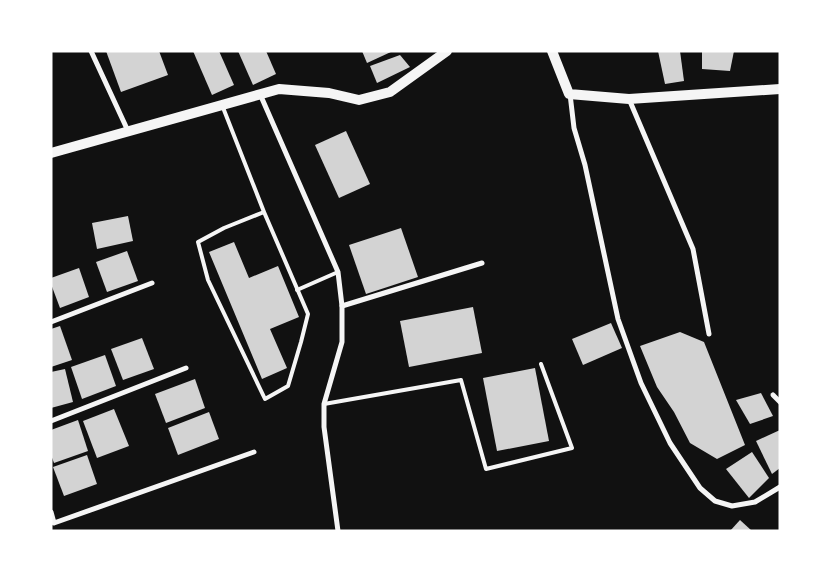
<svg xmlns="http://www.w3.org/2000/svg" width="831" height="582" font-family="'Varela Round',sans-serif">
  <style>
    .building { fill: #d3d3d3 }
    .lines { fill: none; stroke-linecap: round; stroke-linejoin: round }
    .service { stroke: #f5f5f5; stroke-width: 4 }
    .minor { stroke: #f5f5f5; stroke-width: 5 }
    .secondary { stroke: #f5f5f5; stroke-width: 10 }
  </style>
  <rect width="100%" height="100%" fill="#111"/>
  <g class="building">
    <path d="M106 51H159L168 75 121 92Z"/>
    <path d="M193 51H219L234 85 212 95Z"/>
    <path d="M238 51H266L276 74 253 85Z"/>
    <path d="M362 51H393L367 63Z"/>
    <path d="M658 51H680L684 81 665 84Z"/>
    <path d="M734 51 730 71 702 69V52Z"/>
    <path d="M400 55 410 67 377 83 370 66Z"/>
    <path d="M346 131 370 184 339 198 315 145Z"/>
    <path d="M128 216 133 241 97 249 92 223Z"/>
    <path d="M401 228 418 277 366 294 349 245Z"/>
    <path d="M234 242 249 278 278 266 299 317 270 329 287 368 262 379 209 252Z"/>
    <path d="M127 251 138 281 107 292 96 262Z"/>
    <path d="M79 268 89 297 60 308 51 284V278Z"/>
    <path d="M473 307 482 353 409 367 400 321Z"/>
    <path d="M611 323 622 348 583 365 572 339Z"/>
    <path d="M60 326 72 360 51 367V329Z"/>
    <path d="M680 332 704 342 745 445 717 459 690 443 674 412 657 387 640 346Z"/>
    <path d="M142 338 154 369 123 380 111 349Z"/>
    <path d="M105 355 116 386 82 399 71 367Z"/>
    <path d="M535 368 549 441 497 451 483 378Z"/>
    <path d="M65 369 73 402 51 408V372Z"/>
    <path d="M195 379 205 408 166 423 155 394Z"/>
    <path d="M761 393 773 416 750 424 736 400Z"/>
    <path d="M114 409 129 446 97 458 83 421Z"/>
    <path d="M209 412 219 439 178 455 168 428Z"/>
    <path d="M78 420 88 451 54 463 51 455V430Z"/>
    <path d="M780 430V468L772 474 756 441Z"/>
    <path d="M752 452 769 478 749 498 726 469Z"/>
    <path d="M87 455 97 484 64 496 53 467Z"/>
    <path d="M740 520 752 531H730Z"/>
  </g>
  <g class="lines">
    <g class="service">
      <path d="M222 105 264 212 224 228 198 242 208 280 265 399 288 386 301 342 308 314 264 212"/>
      <path d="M297 290 338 272"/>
      <path d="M324 404 461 380 486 469 572 448 541 364"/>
    </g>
    <g class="minor">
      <path d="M91 51 128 131"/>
      <path d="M260 94 338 272 342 306V342L324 404V427L338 531"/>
      <path d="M570 94 574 128 585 165 618 319 641 383 670 443 700 488 715 501 732 506 755 502 780 487"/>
      <path d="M629 99 693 249 709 334"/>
      <path d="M342 306 482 263"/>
      <path d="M51 322 152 283"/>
      <path d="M773 395 780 402"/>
      <path d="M51 421 186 368"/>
      <path d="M51 512 54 523 254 452"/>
    </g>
    <g class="secondary">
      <path d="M552 51 569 94 629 99 780 89"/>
      <path d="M51 153 279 89 329 93 359 100 390 92 447 51"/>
    </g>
  </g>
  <rect width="831" height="582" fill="none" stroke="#ffffff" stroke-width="105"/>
</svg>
